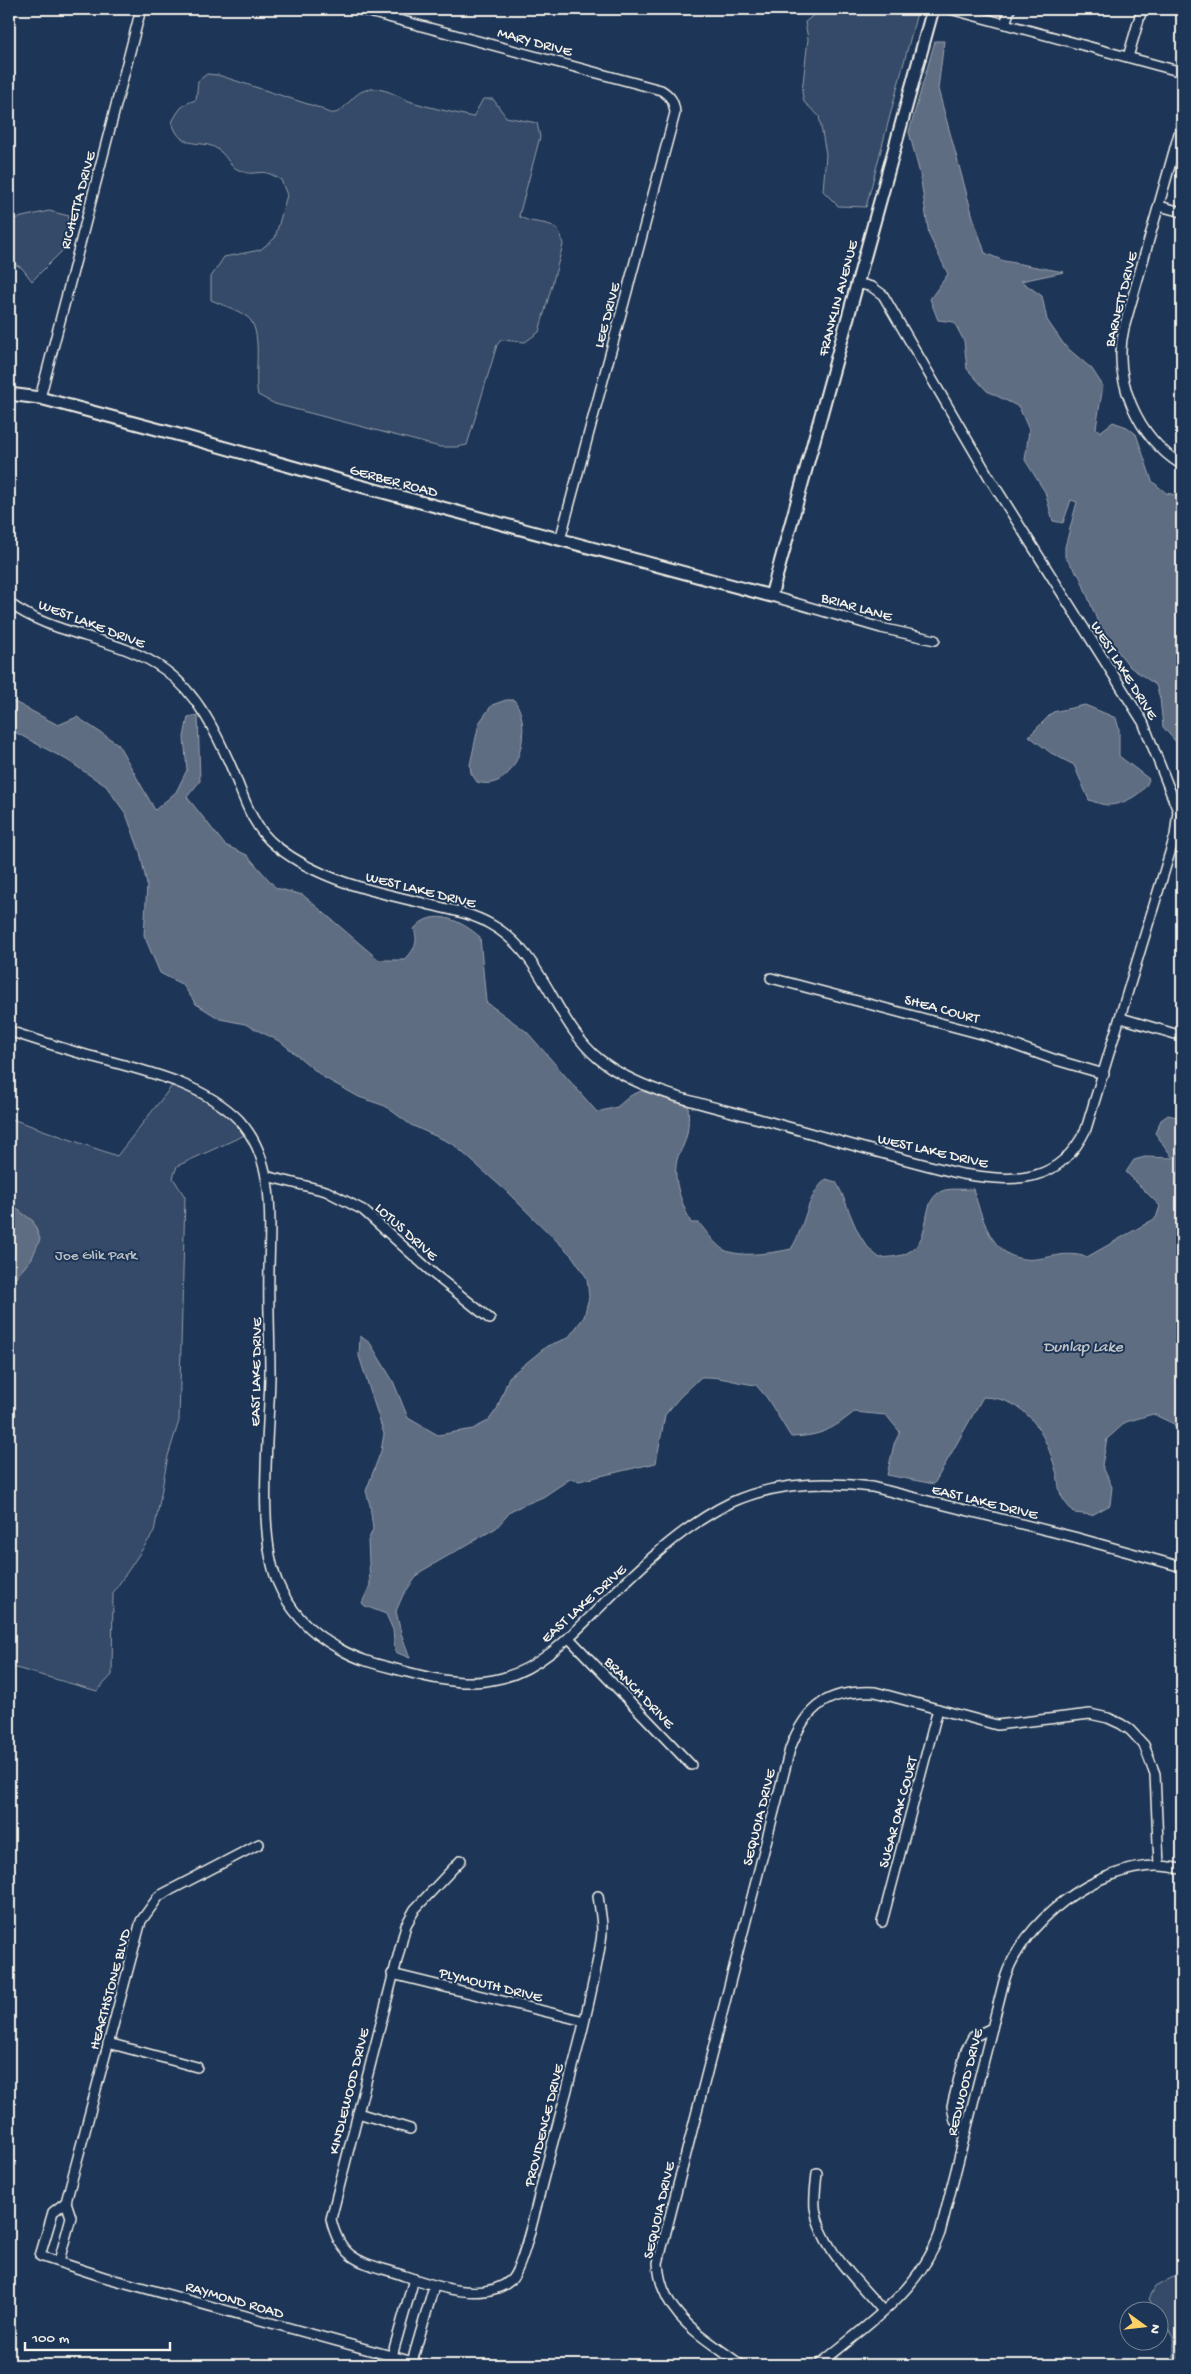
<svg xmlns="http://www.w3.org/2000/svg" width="1191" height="2374" font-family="'Gochi Hand',sans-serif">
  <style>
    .green { fill: #354a67; stroke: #949ea8 }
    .water { fill: #5e6d82; stroke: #9aa2ab }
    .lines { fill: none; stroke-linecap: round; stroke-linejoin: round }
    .street-casing { stroke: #f4f1e8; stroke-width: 12 }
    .secondary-casing { stroke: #f4f1e8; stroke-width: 15 }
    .street { stroke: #1d3557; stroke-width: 9 }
    .secondary { stroke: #1d3557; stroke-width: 11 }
    .labels { text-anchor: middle; stroke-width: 4; stroke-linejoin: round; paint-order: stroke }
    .street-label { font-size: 15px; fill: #f4f1e8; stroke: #1d3557 }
    .park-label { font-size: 15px; fill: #bbbfc1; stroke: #1d3557 }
    .water-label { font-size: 16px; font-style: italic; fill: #c0c3c4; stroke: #1d3557 }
  </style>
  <rect width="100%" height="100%" fill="#1d3557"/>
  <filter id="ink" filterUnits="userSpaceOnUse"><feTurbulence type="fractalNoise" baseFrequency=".02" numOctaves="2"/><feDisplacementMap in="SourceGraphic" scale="10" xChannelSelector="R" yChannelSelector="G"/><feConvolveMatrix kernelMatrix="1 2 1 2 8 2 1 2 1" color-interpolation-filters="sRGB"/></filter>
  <g filter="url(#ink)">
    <g class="green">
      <path d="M821 9H918L866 207 838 206 823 191 826 154 819 116 804 102 802 92 808 39 805 22Z"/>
      <path d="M207 74 218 75 320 108C344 126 346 92 370 89 386 88 395 95 409 101 430 108 452 112 473 117L483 99H493L506 117 537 123 540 137 519 216C536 228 560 215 563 245L539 332 525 342 501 340 497 345 467 445 457 447H440L275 404 258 395C253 375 265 328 246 316 236 309 222 305 211 300V277L224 257 260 250 275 238 287 195 281 180C277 178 272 174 267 173 260 171 251 175 244 172 229 167 231 162 221 152 203 135 182 155 172 122 179 110 181 104 196 100L198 81Z"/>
      <path d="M49 211 69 216 65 248 32 281 22 268 9 261V220Z"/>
      <path d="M175 1082 203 1094 249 1133 177 1166 173 1178 185 1197 179 1421 168 1456 154 1532 113 1593 112 1675 97 1691 9 1666V1118L117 1156Z"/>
      <path d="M1182 2272V2365L1174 2363V2337L1159 2315 1158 2312 1156 2311 1149 2299 1155 2287Z"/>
    </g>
    <g class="water">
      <path d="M935 41H944L938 89 973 217 985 253 1004 261 1064 272 1021 281 1042 296 1047 320 1065 346 1092 369 1103 386 1096 428 1100 432 1113 422 1127 427 1136 434 1152 481 1166 493 1182 496V749L1163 727 1160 698 1156 685 1130 667 1101 630 1080 577 1065 557V547L1077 502 1071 500 1063 523 1053 521 1045 492 1025 460 1029 430 1019 407 987 391 967 369 964 341 954 322 938 320 930 299 948 274 929 235 920 174 909 132Z"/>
      <path d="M9 699 58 725 77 717 118 744 155 810 176 792 187 770 184 737 188 717 198 715 200 781 187 797 225 845 247 855 276 888 303 895 379 960H405C414 949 419 944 414 929 433 906 462 921 480 937L486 1002 527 1032 597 1112 617 1107 630 1096 641 1091 688 1104C689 1119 689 1133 683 1146 681 1151 678 1155 677 1160 672 1181 683 1205 691 1223H699C706 1231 715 1245 724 1250 741 1258 773 1253 791 1249 806 1226 805 1198 826 1179L836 1182C851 1208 854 1240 880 1258 888 1257 900 1257 907 1253 936 1238 917 1198 945 1190 953 1188 964 1190 973 1189 984 1223 993 1264 1037 1259 1058 1256 1066 1251 1087 1257L1156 1218 1160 1206 1126 1172 1134 1160 1145 1157 1173 1158 1155 1133 1161 1120 1168 1115 1182 1118V1444L1174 1424 1153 1414 1126 1422 1107 1439 1102 1465 1112 1487 1110 1505 1092 1515 1074 1513C1070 1508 1065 1503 1062 1497 1058 1490 1059 1479 1056 1471 1045 1432 1027 1398 983 1397L934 1484 887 1475 894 1444 900 1432 886 1415 854 1412C832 1430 820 1436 791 1437L767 1398 756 1385C736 1383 721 1376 701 1377L679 1398 665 1415 656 1463 579 1481 570 1479 543 1497 512 1510 496 1528 420 1572 403 1595 396 1611 401 1633 410 1658 395 1652 393 1630 386 1614 365 1606 362 1603 370 1585 368 1541 373 1529 370 1505 366 1491 381 1451 384 1434 359 1356 360 1336 370 1343 393 1381 408 1418 438 1435 473 1429 488 1421 497 1409 509 1377 547 1346 568 1338 584 1317 589 1297 587 1278 572 1256 506 1191 453 1144 411 1125 385 1106 359 1097 323 1077 281 1042 245 1024 220 1019 196 1004 183 985 160 973 144 935 147 885 140 852 126 814 106 786 67 760 9 729Z"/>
      <path d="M506 700H514C535 727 517 794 477 782L471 773 470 765 479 723 492 705Z"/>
      <path d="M1085 705 1116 718 1119 729V756L1149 779C1146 793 1123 805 1108 805 1102 805 1095 802 1089 800L1074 765 1051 753 1029 736 1053 712Z"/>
      <path d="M9 1203 33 1221 40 1239 32 1258 9 1286Z"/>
    </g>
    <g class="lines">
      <g class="street-casing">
        <g id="street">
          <path d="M358 9 661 90C671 96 674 102 675 113L560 540"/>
          <path d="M950 9 1182 72"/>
          <path d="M1005 24 1010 9"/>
          <path d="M1128 57 1142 9"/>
          <path d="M1182 123 1124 328C1112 379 1137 437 1182 465"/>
          <path d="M1159 206 1182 212"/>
          <path d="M40 398 141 9"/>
          <path d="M771 596 881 628 935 640"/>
          <path d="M9 603C55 637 118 636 165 670 198 694 217 734 233 771 244 798 252 827 276 846 319 880 371 891 423 903 445 909 469 912 490 924 545 954 553 1021 599 1059 641 1093 712 1106 763 1120 829 1138 895 1158 962 1174 1016 1182 1059 1185 1086 1129L1175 836 1178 811 1143 722 989 477 883 295 872 287 857 283"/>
          <path d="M771 978 989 1036 1056 1060 1104 1074"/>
          <path d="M1121 1018 1182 1036"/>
          <path d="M9 1031C34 1039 58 1047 83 1054 135 1069 199 1080 239 1120 276 1160 270 1219 269 1269 268 1305 270 1340 270 1376 269 1432 257 1530 277 1581 289 1610 311 1633 338 1648 361 1662 385 1666 411 1673 442 1681 471 1686 502 1678 541 1668 572 1635 599 1608 638 1569 682 1526 732 1502 776 1482 824 1481 872 1487L1074 1537 1182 1567"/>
          <path d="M266 1176 326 1191 363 1210 435 1275 490 1319"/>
          <path d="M569 1638 691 1765"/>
          <path d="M461 1860 415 1909 406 1925 331 2219C341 2263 364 2262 402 2275 431 2285 484 2304 511 2280 524 2267 538 2197 544 2176 564 2098 588 2020 601 1941 604 1926 600 1911 598 1896"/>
          <path d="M882 1922 938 1709"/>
          <path d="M392 1974 584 2021"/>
          <path d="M108 2043 197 2067"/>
          <path d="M358 2113 410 2129"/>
          <path d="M966 2130 955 2121 952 2106 966 2050 973 2037 992 2028"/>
          <path d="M817 2173C816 2184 814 2196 815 2208 820 2248 858 2281 883 2311"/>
          <path d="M66 2202 53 2212 40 2256 104 2277 424 2365"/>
          <path d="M66 2202 141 1921 159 1896 259 1844"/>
          <path d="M59 2261 71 2217 66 2202"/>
          <path d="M392 2356 414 2279"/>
          <path d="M412 2362 434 2286"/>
          <path d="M741 2365C703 2336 661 2316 658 2263L790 1749C806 1705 829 1690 875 1692L997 1725 1090 1714 1108 1718 1121 1724 1130 1730 1144 1745 1155 1774 1159 1866"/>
          <path d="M819 2365C865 2326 919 2292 940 2233L1004 1981C1022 1921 1096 1865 1159 1866 1167 1866 1175 1868 1182 1869"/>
        </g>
      </g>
      <g class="secondary-casing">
        <path id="secondary" d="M9 394 40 398 183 436 353 484 771 596 933 9"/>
      </g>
      <use href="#street" class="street"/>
      <use href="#secondary" class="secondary"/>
    </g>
  </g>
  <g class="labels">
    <g class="street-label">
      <text transform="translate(535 41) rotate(15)" y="5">MARY DRIVE</text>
      <text transform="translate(77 200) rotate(-75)" y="5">RICHETTA DRIVE</text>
      <text transform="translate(837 298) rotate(-75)" y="5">FRANKLIN AVENUE</text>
      <text transform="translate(1120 299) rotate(-76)" y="5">BARNETT DRIVE</text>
      <text transform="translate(606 315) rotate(-75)" y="5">LEE DRIVE</text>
      <text transform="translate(394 480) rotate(15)" y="5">GERBER ROAD</text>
      <text transform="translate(857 606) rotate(16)" y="5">BRIAR LANE</text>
      <text transform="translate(92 623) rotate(21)" y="5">WEST LAKE DRIVE</text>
      <text transform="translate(1125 670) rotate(58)" y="5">WEST LAKE DRIVE</text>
      <text transform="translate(421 889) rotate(14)" y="5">WEST LAKE DRIVE</text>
      <text transform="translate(942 1008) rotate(15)" y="5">SHEA COURT</text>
      <text transform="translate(933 1150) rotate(13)" y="5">WEST LAKE DRIVE</text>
      <text transform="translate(407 1231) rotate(42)" y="5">LOTUS DRIVE</text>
      <text transform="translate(255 1372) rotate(-89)" y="5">EAST LAKE DRIVE</text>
      <text transform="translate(985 1501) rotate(14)" y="5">EAST LAKE DRIVE</text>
      <text transform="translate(583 1603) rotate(-42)" y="5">EAST LAKE DRIVE</text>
      <text transform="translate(640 1692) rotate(46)" y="5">BRANCH DRIVE</text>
      <text transform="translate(897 1812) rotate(-75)" y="5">SUGAR OAK COURT</text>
      <text transform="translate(758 1817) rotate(-76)" y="5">SEQUOIA DRIVE</text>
      <text transform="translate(491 1984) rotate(14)" y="5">PLYMOUTH DRIVE</text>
      <text transform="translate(109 1989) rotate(-75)" y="5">HEARTHSTONE BLVD</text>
      <text transform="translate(964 2082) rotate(-76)" y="5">REDWOOD DRIVE</text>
      <text transform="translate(348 2091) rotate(-76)" y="5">KINDLEWOOD DRIVE</text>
      <text transform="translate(543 2125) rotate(-76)" y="5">PROVIDENCE DRIVE</text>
      <text transform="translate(658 2210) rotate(-77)" y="5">SEQUOIA DRIVE</text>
      <text transform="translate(235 2299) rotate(16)" y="5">RAYMOND ROAD</text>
    </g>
    <g class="park-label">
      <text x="96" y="1259">Joe Glik Park</text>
    </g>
    <g class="water-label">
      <text x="1083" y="1351">Dunlap Lake</text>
    </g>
  </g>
  <rect width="1191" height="2374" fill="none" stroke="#1d3557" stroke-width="30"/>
  <rect x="15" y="15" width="1161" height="2344" fill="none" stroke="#f4f1e8" stroke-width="2" filter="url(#ink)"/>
  <g transform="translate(1144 2326) rotate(105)"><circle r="24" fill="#1d3557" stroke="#738091"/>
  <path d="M0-4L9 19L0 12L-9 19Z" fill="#ffd166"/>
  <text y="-8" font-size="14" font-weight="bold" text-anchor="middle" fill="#f4f1e8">N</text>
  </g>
  <path d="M25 2342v8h145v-8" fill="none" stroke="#f4f1e8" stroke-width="2.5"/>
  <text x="32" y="2342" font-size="15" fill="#f4f1e8" stroke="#1d3557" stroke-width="4" paint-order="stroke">100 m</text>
</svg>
